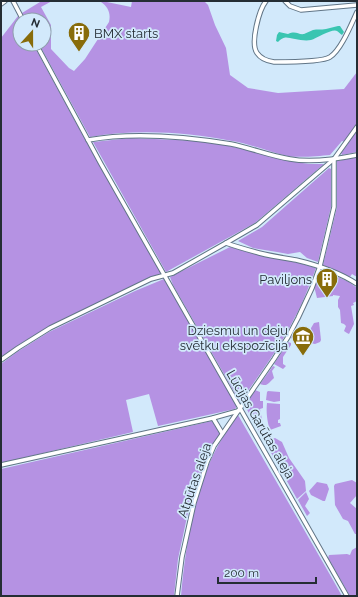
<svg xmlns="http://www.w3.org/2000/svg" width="358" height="597" font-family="Raleway,sans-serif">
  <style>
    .forest { fill: #b592e3 }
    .water { fill: #3ac5b1 }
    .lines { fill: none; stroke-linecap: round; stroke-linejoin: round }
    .minor-casing { stroke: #617586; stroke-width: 5.5 }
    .minor { stroke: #fff; stroke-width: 3.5 }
    .labels { text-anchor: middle; stroke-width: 3.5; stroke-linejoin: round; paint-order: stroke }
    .poi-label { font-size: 13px; fill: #252d34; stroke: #d2e9fb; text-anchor: end }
    .street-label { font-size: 13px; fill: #252d34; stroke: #d2e9fb }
  </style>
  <rect width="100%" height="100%" fill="#d2e9fb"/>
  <g class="forest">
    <path d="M41 1H52L41 7 51 25V49L69 68 74 71 85 59 109 22C111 13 108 7 101 2L102 1 131 7 132 1H204L208 5 215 25 226 48 230 75 248 88 278 93 344 89 357 72V152L342 155 341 153 348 144 342 141 330 155C319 156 299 158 288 156 269 152 251 144 232 141 185 132 137 129 90 137L39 44H44V20H25L22 13 40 2Z"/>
    <path d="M18 16 20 20V44H33L87 143 162 274 144 280 50 327 20 344 1 357V38Z"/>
    <path d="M131 138 202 141 234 147 289 161 309 164H324L255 223 166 272 93 142Z"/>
    <path d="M357 157V277L352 274 350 277 323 265 337 207V161Z"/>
    <path d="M329 168 331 169V207L318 262 307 258 300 252 288 254 277 252 253 248 238 241 262 227Z"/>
    <path d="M230 247 251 253 299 263 316 268C309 286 303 303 294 319 279 349 259 375 240 402L173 285 170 277Z"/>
    <path d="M327 272 349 282 357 288 356 298 357 299V301L353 303 354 305 351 306 354 324 349 334 347 333 344 331 346 326 344 324 341 323 340 310 338 307V300L340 296 333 295V296L317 298 314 286 317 278H322Z"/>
    <path d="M164 279 237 406 235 409 158 426 149 394 126 400 133 432 1 463V364L17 352 49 332 135 291Z"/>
    <path d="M319 322 321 340 320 342 315 344 310 343 311 328 314 323Z"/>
    <path d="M294 330C297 331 298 334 301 334L303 333 308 336 307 341V342L297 341 291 338Z"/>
    <path d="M288 342 291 343V345L283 357V364L286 366 283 369 274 364Z"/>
    <path d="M273 366 275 367 272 371 274 378C268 383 268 387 260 384Z"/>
    <path d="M255 390 260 392V401H263V408L260 409 264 431 260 433 245 406Z"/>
    <path d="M268 391 280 392V401L274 402 266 400 267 392Z"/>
    <path d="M267 403 280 404V419L278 420V423H280L281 426 270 430C267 422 266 411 267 403Z"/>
    <path d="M238 415 333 580 342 596H181C185 551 192 504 210 462 217 445 228 429 238 415Z"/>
    <path d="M212 421 220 434 212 445 190 503 178 559 174 596H1V469Z"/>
    <path d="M275 438 282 442 289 458 305 481 306 491 297 499 265 442Z"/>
    <path d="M352 480 357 483V495L350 503 357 509V534H355L348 521 343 519 335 505 334 486 335 484Z"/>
    <path d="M317 482 327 484 329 489 325 501H323L311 495 309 491Z"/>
    <path d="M306 492 309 499 305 506 310 513 307 516 298 500Z"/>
    <path d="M357 547V596H350L328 558 329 555 347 554 350 555 352 550Z"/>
  </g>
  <path class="water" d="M338 26H340L344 32 342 35C340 34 339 32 337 31 333 28 317 38 311 40 306 41 300 40 295 39 287 38 285 35 278 42L276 41 277 35 279 32 288 34C296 30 298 35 304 34 307 33 310 31 313 30 317 29 321 30 326 29 330 28 334 27 338 26Z"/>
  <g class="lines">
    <g class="minor-casing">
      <g id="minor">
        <path d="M13 1 23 20"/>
        <path d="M266 1C259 10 250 43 257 53 261 59 267 61 274 62 283 62 323 62 330 57 341 50 351 25 357 12"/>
        <path d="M285 1 290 6 301 10 357 5"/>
        <path d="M1 4 5 1"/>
        <path d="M36 44 101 164 347 596"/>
        <path d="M88 140C132 132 188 137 231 144 251 148 270 156 290 159 311 163 337 159 357 155"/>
        <path d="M226 243C237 247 248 250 259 253 271 256 284 258 296 260 317 265 339 272 357 284"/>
        <path d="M1 360 18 348 50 328 151 279 173 273 226 243 257 225 334 159 357 127"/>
        <path d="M213 418 222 433"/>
        <path d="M1 465 213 418 238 411"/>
        <path d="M177 596 182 557 194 503 207 462 214 446 274 359 288 337 298 318 312 288 320 266 334 207V159"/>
      </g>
    </g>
    <use href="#minor" class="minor"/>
  </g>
  <defs>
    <g id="building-pin" transform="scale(1.15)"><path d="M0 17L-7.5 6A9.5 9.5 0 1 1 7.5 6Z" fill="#886c0a" stroke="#d2e9fb"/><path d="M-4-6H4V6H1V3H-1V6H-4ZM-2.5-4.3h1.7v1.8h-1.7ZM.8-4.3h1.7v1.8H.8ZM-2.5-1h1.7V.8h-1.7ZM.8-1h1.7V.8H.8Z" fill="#fff"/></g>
    <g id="museum-pin" transform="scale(1.15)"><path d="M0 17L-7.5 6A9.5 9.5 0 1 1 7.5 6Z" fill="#886c0a" stroke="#d2e9fb"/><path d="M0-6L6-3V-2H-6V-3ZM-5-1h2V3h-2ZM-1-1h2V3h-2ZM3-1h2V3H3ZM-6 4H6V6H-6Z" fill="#fff"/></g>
  </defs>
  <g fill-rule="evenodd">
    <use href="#building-pin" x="79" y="33"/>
    <use href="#building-pin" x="327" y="279"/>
    <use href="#museum-pin" x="303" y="337"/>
  </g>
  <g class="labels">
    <g class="poi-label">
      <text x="94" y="38" text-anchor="start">BMX starts</text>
      <text x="312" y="284">Paviljons</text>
      <text x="288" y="335">Dziesmu un deju<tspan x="288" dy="15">svētku ekspozīcija</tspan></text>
    </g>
    <g class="street-label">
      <text transform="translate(261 424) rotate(60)" y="5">Lūcijas Garūtas aleja</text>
      <text transform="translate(194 480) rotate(-71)" y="5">Atpūtas aleja</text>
    </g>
  </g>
  <rect width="358" height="597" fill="none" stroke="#252d34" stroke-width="4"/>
  <g transform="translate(32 32) rotate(21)"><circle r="19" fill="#d2e9fb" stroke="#8d9eab"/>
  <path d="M0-3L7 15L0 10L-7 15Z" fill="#886c0a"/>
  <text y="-6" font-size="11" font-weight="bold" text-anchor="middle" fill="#252d34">N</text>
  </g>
  <path d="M218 577v6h98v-6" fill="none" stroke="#252d34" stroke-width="2"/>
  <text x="224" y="577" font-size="12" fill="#252d34" stroke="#d2e9fb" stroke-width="3" paint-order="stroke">200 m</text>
</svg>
